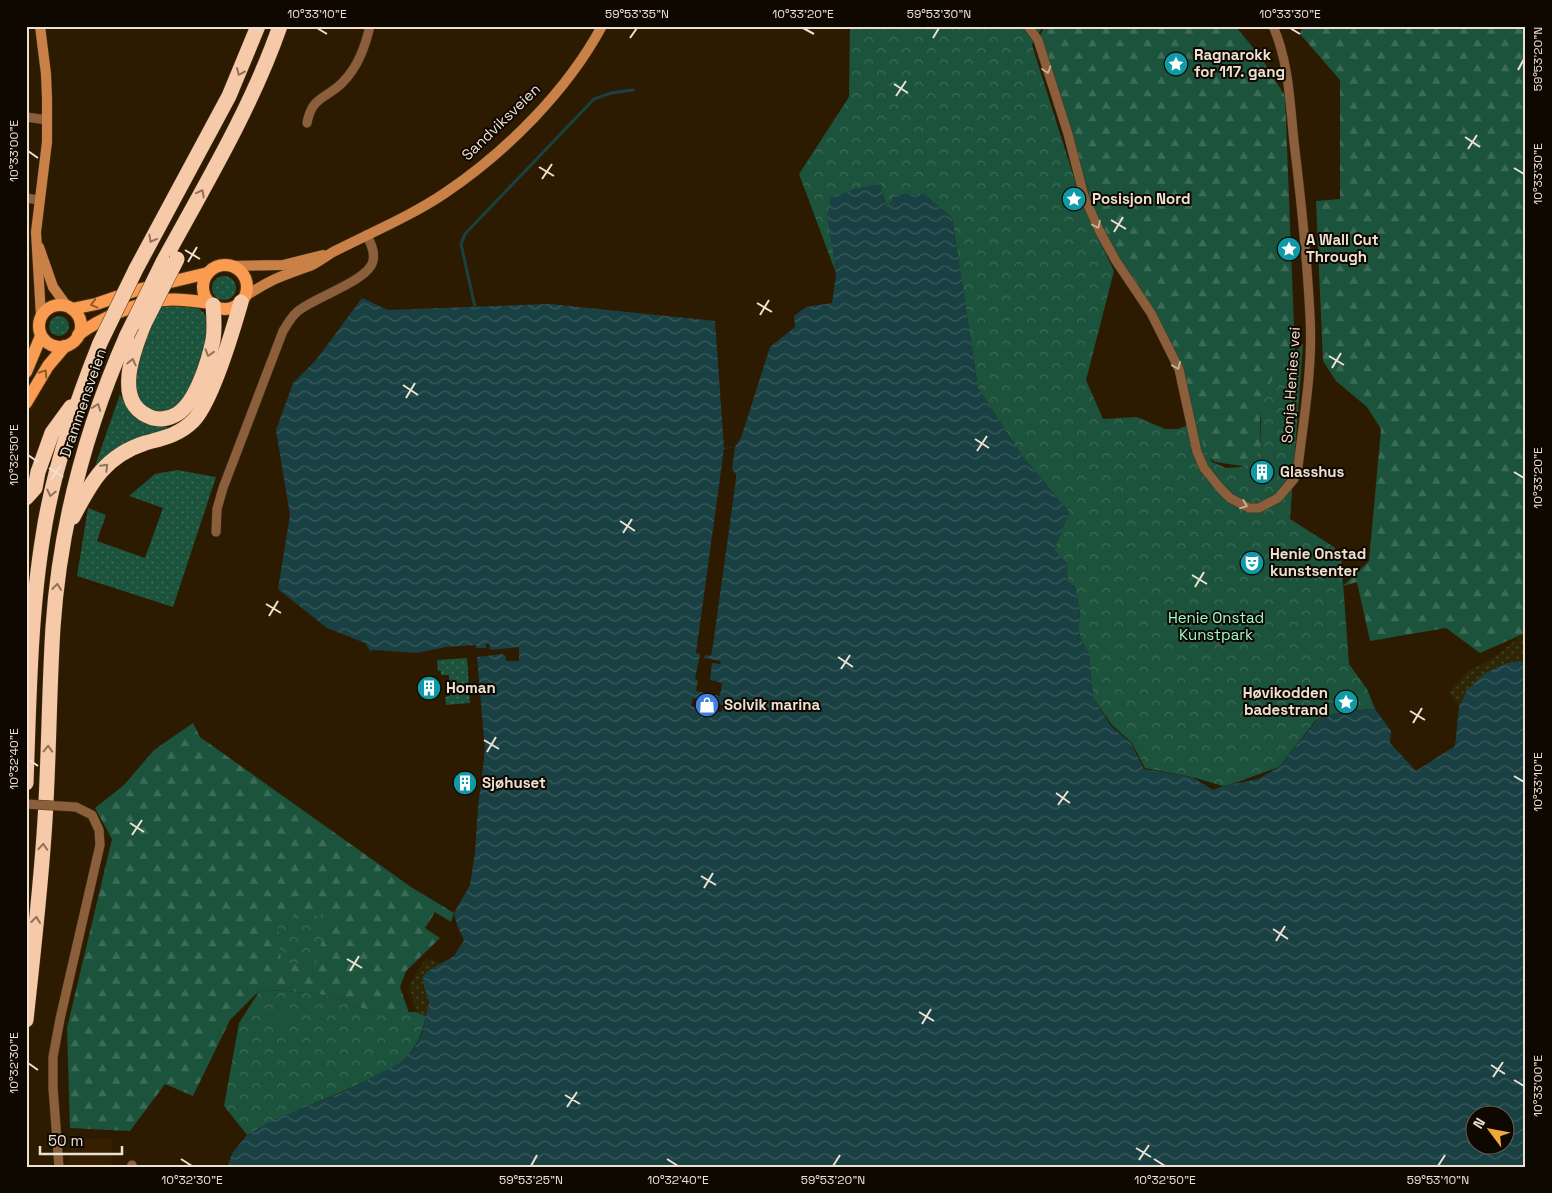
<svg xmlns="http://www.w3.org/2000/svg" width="1552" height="1193" font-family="'Space Grotesk',sans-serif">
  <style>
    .built { fill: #361f00 }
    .grass { fill: url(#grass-dots) }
    .forest { fill: url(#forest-firs) }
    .sand { fill: url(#sand-dots) }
    .park { fill: url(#park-crowns) }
    .garden { fill: #1b533c }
    .water { fill: url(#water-waves); fill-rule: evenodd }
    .pier { fill: #2d1b01 }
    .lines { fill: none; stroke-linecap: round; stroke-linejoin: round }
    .stream { stroke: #194043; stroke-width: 3 }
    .street-casing { stroke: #48371e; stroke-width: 10 }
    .secondary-casing { stroke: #48371e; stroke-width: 11 }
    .primary-casing { stroke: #48371e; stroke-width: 14 }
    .highway-casing { stroke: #48371e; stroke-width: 16 }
    .street { stroke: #8b5e3c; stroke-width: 9 }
    .secondary { stroke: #c98148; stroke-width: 10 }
    .primary { stroke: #f99b50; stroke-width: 12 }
    .highway { stroke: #f6c9a8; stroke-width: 15 }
    .street-bridge-casing { stroke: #48371e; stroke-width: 10; stroke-linecap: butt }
    .highway-bridge-casing { stroke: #48371e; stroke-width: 16; stroke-linecap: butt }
    .street-bridge { stroke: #8b5e3c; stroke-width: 9 }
    .highway-bridge { stroke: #f6c9a8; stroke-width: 15 }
    .oneway { stroke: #c6ad96 }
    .oneway2 { stroke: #8e725d }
    .oneway3 { stroke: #90592c }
    .ticks { fill: none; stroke: #ede1d2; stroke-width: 2 }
    .labels { text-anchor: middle; stroke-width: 4; stroke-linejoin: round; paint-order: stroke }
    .poi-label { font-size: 15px; font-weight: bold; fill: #ede1d2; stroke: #0f0801; text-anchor: start }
    .street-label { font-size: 15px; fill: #ede1d2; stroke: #0f0801 }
    .park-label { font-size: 15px; fill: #9bfccf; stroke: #0f0801 }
    .neatline { fill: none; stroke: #ede1d2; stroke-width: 2 }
    .ticks-label { font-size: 12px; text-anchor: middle; fill: #ede1d2 }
  </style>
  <defs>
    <pattern id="grass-dots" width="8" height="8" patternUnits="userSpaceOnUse" patternTransform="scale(1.25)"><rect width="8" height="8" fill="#1b533c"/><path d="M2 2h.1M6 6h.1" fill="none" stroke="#3c6b57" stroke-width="1.8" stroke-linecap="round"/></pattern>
    <pattern id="forest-firs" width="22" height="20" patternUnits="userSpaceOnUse" patternTransform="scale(1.25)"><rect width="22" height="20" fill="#1b533c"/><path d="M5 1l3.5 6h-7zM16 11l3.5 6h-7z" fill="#3c6b57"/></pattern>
    <pattern id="sand-dots" width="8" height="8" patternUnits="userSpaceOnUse" patternTransform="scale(1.25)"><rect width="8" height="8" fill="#2e2605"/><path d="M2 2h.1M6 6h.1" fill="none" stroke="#4d4529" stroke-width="1.8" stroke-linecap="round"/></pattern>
    <pattern id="park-crowns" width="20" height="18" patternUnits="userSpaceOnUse" patternTransform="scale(1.25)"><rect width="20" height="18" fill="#1b533c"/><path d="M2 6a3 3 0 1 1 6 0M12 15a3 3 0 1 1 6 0" fill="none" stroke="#3c6b57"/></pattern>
    <pattern id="water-waves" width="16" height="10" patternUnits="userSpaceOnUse" patternTransform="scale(1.25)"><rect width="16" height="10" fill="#194043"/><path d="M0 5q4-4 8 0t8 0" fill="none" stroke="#3b5b5d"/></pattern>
  </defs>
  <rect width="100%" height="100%" fill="#2d1b01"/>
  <path class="built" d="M72 1139H112L111 1167H68Z"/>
  <g class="grass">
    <circle cx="224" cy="288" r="12"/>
    <path d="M179 305C188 306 198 306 204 313 218 332 192 396 174 409 170 412 162 412 156 413L138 402 135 378 146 334 159 307Z"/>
    <circle cx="59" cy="326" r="10"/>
    <path d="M120 394C131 417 140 425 167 425V431C137 437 117 444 95 466Z"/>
    <path d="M177 470 216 477 173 607 77 576 88 508 106 515 97 541 145 558 163 508 129 496 155 474Z"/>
    <path d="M467 658 470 703 446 705 445 697 450 696 449 675H441V671H438L437 660Z"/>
  </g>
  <g class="forest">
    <path d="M1045 26H1235L1261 57 1285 96 1295 352 1275 378 1260 419 1261 449 1249 467 1215 462 1200 451 1182 368 1150 306 1089 210 1039 37Z"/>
    <path d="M1303 26H1526V625L1523 634 1480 653 1446 628 1370 641 1357 582 1343 586 1369 561 1381 429 1367 407 1336 381 1323 361 1316 201 1340 199V80L1300 34Z"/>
    <path d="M193 723 200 737 411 887 454 913 451 922 435 912 425 928 440 938 406 971 400 987 409 1013 372 1012 331 996 289 991 260 990 230 1020 193 1096 165 1084 130 1131 70 1128 67 1028 112 839 95 808 124 785 154 750Z"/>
  </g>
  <g class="sand">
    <path d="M1526 625V660L1507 663 1468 690 1459 707 1449 692 1468 671 1492 659 1523 634Z"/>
    <path d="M426 959 441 963 428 971C427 986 429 1001 426 1016L416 1012 409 986 420 967Z"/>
  </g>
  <g class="park">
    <path d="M850 26H1043L1032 45 1083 206 1114 271 1086 380 1103 419 1137 417 1165 429H1178L1199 421 1204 449 1212 462 1226 468 1241 467 1252 461 1261 448V403L1276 372 1303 344 1290 519 1334 547 1341 555 1349 664 1367 689 1375 709 1346 711 1325 716 1315 721 1279 767 1229 785 1223 786 1192 777 1145 768 1132 743 1112 725 1093 698 1089 654 1081 640 1078 628 1080 614 1075 587 1068 582 1066 563 1054 550 1069 512 1022 456 978 388 952 218 924 194H896L887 209 882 193 835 263 836 273 799 174 849 97Z"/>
    <path d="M299 915 328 916 316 965 281 962 278 926Z"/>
    <path d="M260 990 289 991 331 996 372 1012H416L426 1016C422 1034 417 1047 404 1060 396 1067 383 1072 373 1077 332 1098 287 1112 247 1135L224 1106 239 1023Z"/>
  </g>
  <path class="garden" d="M282 1003 287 1006C288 1015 291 1026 285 1033L274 1032 273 1008Z"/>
  <path class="water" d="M881 184 883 198 887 208 896 194H924L952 218 978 388 1022 456 1069 512 1054 550 1066 563 1068 582 1075 587 1080 614 1078 628 1081 640 1089 654 1093 698 1111 726 1131 743 1144 769 1192 777 1213 790 1223 786 1258 779 1279 767 1315 722 1325 716 1347 711 1375 709 1391 731 1390 743 1416 771 1455 746 1459 707 1467 690 1485 673 1507 663 1526 660V1167H227L233 1152 247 1135 271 1121 345 1091 402 1062 414 1049 422 1034 429 1002 424 986 423 977 428 971 454 956 464 940 457 925 454 913 470 885 475 853 478 808 485 750 476 645 446 647 416 653 375 650 370 651 365 643 327 628 278 589 290 515 276 430 293 383 316 360 362 298 388 310 550 304 715 321 724 448 735 447 741 438 770 347 795 327 794 316 806 307 832 303 836 275 835 263 827 216 831 197 858 188ZM1474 1116H1504V1146H1474Z"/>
  <g class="pier">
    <path d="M735 447 732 469 736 474V479L713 645 711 656 705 655 704 658 721 661 720 664 712 663 710 680 722 683 720 696 708 694 706 701 723 705 721 712 691 706 693 698 703 700 705 693 696 691 698 680 695 679 700 654 696 653 724 449Z"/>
    <path d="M489 643 490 650 519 647V661H506V657L503 654 477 657 476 648H486V644Z"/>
  </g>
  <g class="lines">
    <path class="stream" d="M475 307 461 244 465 234 594 99 611 93 633 90"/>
    <g class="street-casing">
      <g id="street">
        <path d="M1028 26 1038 40 1068 134 1084 196 1099 230 1116 261 1151 313 1179 369 1197 452 1204 468 1220 488 1230 498 1249 508H1259L1278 498 1294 479 1298 467C1304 417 1313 366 1310 316 1307 258 1301 199 1294 142 1290 104 1289 62 1273 26"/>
        <path d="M26 117 47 120"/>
        <path d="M307 123C312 96 326 99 342 83 358 67 365 47 370 26"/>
        <path d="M26 198 39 200"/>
        <path d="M216 532 217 509 223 488 283 331C287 325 291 317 297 312 312 298 369 281 373 261 375 251 371 243 366 235"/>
        <path d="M59 1167 53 1088V1057L60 1019 100 845 99 830 92 815 76 807"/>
        <path d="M131 1167 132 1165"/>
      </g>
    </g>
    <g class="secondary-casing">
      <g id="secondary">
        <path d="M40 26 46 74 47 98V142L36 232 41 316"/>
        <path d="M39 247 53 287 66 305"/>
        <path d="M230 266 283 265 323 255"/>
        <path d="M244 297C253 291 263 285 273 280 286 274 299 270 312 265 320 261 327 255 335 251 372 232 411 216 445 193 506 152 567 91 602 26"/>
      </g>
    </g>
    <g class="primary-casing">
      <g id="primary">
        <circle cx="225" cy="287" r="22"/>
        <circle cx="60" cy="326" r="21"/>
        <path d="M72 309 96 304 137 290 208 273"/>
        <path d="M78 335C99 319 137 302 164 300 179 298 195 301 210 303"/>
        <path d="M26 372 41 336"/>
        <path d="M26 403 48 366 65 346"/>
      </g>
    </g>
    <g class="highway-casing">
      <g id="highway">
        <path d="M163 262C205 185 251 109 280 26"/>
        <path d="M136 269 229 96 258 26"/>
        <path d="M144 324C134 349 113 401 148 416 157 421 169 419 177 414 196 403 209 360 213 340 215 328 214 317 213 305"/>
        <path d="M26 498 35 488 38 472 52 433 71 407"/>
        <path d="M73 517C91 482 105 456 145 443 163 438 179 435 193 421 212 402 233 330 241 302"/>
        <path d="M26 783C29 702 30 615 43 536 53 470 75 405 100 343"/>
        <path d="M26 1020C33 954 41 887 45 820 49 756 49 692 53 627 60 524 85 430 127 335"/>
      </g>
    </g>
    <use href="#street" class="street"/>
    <use href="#secondary" class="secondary"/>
    <use href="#primary" class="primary"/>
    <use href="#highway" class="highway"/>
    <g class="street-bridge-casing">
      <path id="street-bridge" d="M26 804 76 807"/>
    </g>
    <g class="highway-bridge-casing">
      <g id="highway-bridge">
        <path d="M144 324 177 259"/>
        <path d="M127 335 163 262"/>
        <path d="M100 343 136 269"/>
      </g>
    </g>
    <use href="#street-bridge" class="street-bridge"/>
    <use href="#highway-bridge" class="highway-bridge"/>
  </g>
  <defs><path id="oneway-chevron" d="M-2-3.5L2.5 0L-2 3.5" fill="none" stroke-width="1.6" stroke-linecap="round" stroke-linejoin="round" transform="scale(1.25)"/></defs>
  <g class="oneway">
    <use href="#oneway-chevron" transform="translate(1047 70) rotate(72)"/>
    <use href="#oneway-chevron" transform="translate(1097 225) rotate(65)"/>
    <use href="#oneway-chevron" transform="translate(1177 366) rotate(67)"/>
    <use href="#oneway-chevron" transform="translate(1244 505) rotate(21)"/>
  </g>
  <g class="oneway2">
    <use href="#oneway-chevron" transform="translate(240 72) rotate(114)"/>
    <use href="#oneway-chevron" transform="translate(201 193) rotate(-62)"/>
    <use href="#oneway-chevron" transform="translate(152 239) rotate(119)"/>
    <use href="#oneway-chevron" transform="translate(209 353) rotate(107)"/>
    <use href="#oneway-chevron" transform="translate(132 362) rotate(-77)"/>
    <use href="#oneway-chevron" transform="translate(97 407) rotate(-70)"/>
    <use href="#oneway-chevron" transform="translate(105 467) rotate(-45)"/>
    <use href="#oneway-chevron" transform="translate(51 493) rotate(103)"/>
    <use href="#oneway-chevron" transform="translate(57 587) rotate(-84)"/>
    <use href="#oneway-chevron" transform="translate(48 749) rotate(-88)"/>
    <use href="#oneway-chevron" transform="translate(43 847) rotate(-86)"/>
    <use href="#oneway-chevron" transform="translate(36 920) rotate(-84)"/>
  </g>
  <g class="oneway3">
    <use href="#oneway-chevron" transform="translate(94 304) rotate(165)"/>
    <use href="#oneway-chevron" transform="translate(44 373) rotate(-56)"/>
  </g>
  <path class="ticks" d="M317 28 327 34M803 28 814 34M1290 28 1300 34M630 38 637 28M933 38 939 28M1518 70 1524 59M894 84 908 93M896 96 906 81M1465 137 1480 147M1468 149 1477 135M28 151 38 158M539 167 554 176M1514 168 1524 174M542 179 552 164M1111 220 1126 229M1114 232 1123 217M185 250 200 259M188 262 197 247M757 303 772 312M760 315 769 300M1329 356 1344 365M1332 368 1341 353M403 385 418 395M406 398 415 383M975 439 989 448M977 451 987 436M28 455 38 462M49 468 63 477M1514 472 1524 478M51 480 61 465M620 521 635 531M623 533 632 519M1192 575 1207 584M1195 587 1204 572M266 604 281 613M269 616 278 601M838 657 853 667M841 669 850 655M1410 711 1425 720M1413 723 1422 708M484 740 499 749M487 752 496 737M28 759 38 766M1514 776 1524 782M1056 793 1070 803M1058 805 1068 791M130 823 144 832M132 835 142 820M701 876 716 885M704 888 713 873M1273 929 1288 939M1276 941 1285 926M347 959 362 968M350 971 359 956M919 1012 934 1021M922 1024 931 1009M28 1063 38 1070M1491 1065 1505 1074M1493 1077 1503 1062M1514 1080 1524 1086M565 1095 580 1104M567 1107 577 1092M1136 1148 1151 1157M181 1159 192 1166M667 1159 678 1166M1154 1159 1165 1166M1139 1160 1149 1145M531 1166 537 1155M833 1166 840 1155M1438 1166 1445 1155"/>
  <defs>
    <g id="sight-disc" transform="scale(1.25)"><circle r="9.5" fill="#0f9aa8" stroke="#0f0801"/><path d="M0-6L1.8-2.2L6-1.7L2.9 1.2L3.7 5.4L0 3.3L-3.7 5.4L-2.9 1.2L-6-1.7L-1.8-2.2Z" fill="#fff"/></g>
    <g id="building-disc" transform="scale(1.25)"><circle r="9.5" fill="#0f9aa8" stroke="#0f0801"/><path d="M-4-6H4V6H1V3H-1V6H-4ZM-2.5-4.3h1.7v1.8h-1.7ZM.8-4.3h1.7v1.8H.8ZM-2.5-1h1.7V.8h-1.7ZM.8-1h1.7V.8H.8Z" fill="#fff"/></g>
    <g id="theatre-disc" transform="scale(1.25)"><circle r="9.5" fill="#0f9aa8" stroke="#0f0801"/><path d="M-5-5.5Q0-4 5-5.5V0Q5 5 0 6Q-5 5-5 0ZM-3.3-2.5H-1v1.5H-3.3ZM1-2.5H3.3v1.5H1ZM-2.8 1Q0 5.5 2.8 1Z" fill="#fff"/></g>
    <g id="shop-disc" transform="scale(1.25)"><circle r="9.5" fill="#3f7fe0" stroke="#0f0801"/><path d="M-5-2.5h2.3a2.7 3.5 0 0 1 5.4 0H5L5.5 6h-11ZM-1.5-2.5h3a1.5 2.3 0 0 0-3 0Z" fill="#fff"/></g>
  </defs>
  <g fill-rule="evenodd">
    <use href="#sight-disc" x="1176" y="64"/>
    <use href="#sight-disc" x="1074" y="199"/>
    <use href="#sight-disc" x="1289" y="249"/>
    <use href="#building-disc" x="1262" y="472"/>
    <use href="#theatre-disc" x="1252" y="563"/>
    <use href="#building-disc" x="429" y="688"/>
    <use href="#sight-disc" x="1346" y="702"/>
    <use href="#shop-disc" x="707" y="705"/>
    <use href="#building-disc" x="465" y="783"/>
  </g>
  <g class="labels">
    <g class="poi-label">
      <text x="1194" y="60">Ragnarokk<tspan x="1194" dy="17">for 117. gang</tspan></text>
      <text x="1092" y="204">Posisjon Nord</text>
      <text x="1306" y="245">A Wall Cut<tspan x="1306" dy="17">Through</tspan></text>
      <text x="1280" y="477">Glasshus</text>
      <text x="1270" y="559">Henie Onstad<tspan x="1270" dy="17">kunstsenter</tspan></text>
      <text x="446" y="693">Homan</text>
      <text x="1328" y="698" text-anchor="end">Høvikodden<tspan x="1328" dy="17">badestrand</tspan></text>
      <text x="724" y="710">Solvik marina</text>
      <text x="482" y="788">Sjøhuset</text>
    </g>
    <g class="street-label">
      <text transform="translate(501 122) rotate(-44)" y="5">Sandviksveien</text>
      <text transform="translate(1291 385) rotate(-86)" y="5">Sonja Henies vei</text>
      <text transform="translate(83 403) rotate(-71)" y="5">Drammensveien</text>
    </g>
    <g class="park-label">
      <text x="1216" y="623">Henie Onstad<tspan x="1216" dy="17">Kunstpark</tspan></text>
    </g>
  </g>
  <rect width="1552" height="1193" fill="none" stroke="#0f0801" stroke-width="55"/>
  <g transform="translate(1490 1130) rotate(302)"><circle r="24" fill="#0f0801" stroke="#685f55"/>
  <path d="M0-4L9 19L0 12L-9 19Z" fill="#efa73e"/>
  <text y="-8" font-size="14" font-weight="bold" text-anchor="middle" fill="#ede1d2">N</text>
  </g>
  <path d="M40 1146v8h82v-8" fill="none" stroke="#ede1d2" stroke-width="2.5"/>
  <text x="48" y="1146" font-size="15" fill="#ede1d2" stroke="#0f0801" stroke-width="4" paint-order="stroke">50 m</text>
  <rect x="28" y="28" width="1496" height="1138" class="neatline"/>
  <g class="ticks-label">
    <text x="317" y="18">10°33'10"E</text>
    <text x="637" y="18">59°53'35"N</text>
    <text x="803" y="18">10°33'20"E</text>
    <text x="939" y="18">59°53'30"N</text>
    <text x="1290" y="18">10°33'30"E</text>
    <text transform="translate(1538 59) rotate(-90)" y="4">59°53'20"N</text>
    <text transform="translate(14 151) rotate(-90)" y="4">10°33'00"E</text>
    <text transform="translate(1538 174) rotate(-90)" y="4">10°33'30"E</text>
    <text transform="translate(14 455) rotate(-90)" y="4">10°32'50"E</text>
    <text transform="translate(1538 478) rotate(-90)" y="4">10°33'20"E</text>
    <text transform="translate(14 759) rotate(-90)" y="4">10°32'40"E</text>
    <text transform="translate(1538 782) rotate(-90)" y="4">10°33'10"E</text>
    <text transform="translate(14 1063) rotate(-90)" y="4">10°32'30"E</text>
    <text transform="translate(1538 1086) rotate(-90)" y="4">10°33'00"E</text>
    <text x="192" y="1184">10°32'30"E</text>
    <text x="531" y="1184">59°53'25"N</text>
    <text x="678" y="1184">10°32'40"E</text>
    <text x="833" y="1184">59°53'20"N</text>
    <text x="1165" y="1184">10°32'50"E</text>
    <text x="1438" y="1184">59°53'10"N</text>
  </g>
</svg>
